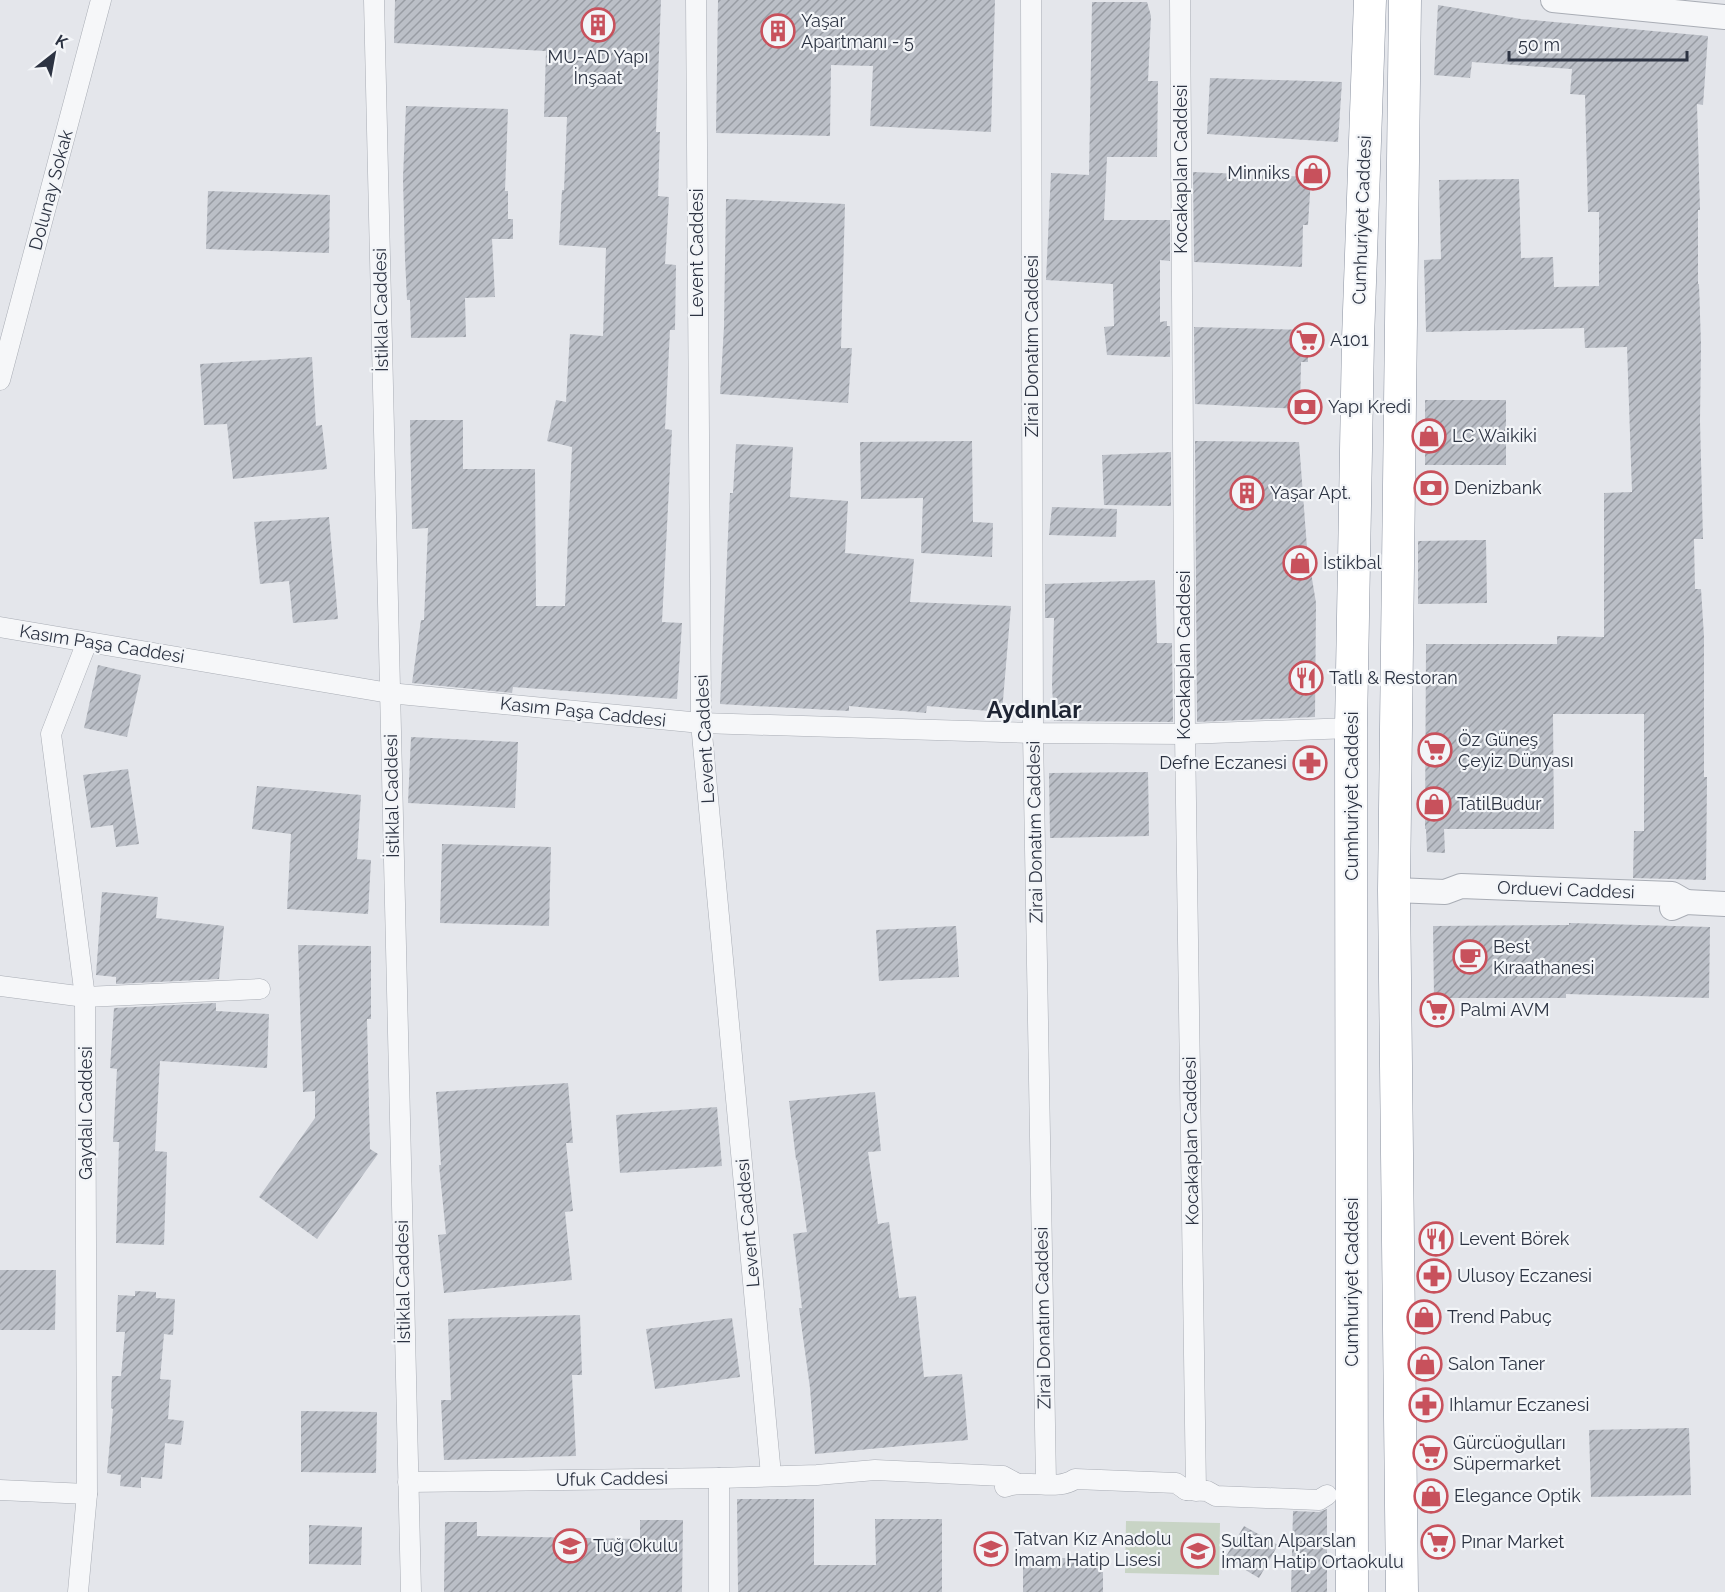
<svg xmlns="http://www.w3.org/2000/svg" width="1725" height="1592" font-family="Raleway,sans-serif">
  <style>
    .garden { fill: #c8d4c5 }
    .building { fill: url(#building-hatch) }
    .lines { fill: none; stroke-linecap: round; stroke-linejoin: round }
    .minor-casing { stroke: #a9adb5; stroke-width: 21 }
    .tertiary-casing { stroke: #a9adb5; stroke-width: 26 }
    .trunk-casing { stroke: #8c93a1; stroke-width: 33 }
    .minor { stroke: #f6f7f9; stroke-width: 20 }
    .tertiary { stroke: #f6f7f9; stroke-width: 24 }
    .trunk { stroke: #fff; stroke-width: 32 }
    .labels { text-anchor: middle; stroke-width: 4.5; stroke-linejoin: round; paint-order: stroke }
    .poi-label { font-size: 18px; fill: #2c3342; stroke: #f3f5f8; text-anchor: start }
    .street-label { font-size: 18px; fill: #2c3342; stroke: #f3f5f8 }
    .district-label { font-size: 24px; font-weight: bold; fill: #1e2433; stroke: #f3f5f8 }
  </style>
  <defs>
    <pattern id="building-hatch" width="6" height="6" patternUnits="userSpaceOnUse" patternTransform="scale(1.5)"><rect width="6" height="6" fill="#bbbfc7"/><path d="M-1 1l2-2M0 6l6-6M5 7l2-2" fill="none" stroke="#989ca3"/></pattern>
  </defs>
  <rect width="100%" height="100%" fill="#e4e6eb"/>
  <path class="garden" d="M1126 1521 1220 1523 1219 1575 1125 1573Z"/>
  <g class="building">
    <path d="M395 0H661L656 132H660L658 196 669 197 665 264 676 265 675 330H670L665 429 672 430 662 622 682 623 677 699 513 687 512 693 412 683 421 620H424L428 528 412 529 410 420H463V469H535L536 606H565L572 447 547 441 556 400 566 402 570 334 603 336 606 248 559 245 562 190H564L567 117H544L546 51 394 43Z"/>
    <path d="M718 0H995L991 132 870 126 873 66 831 65 830 136 716 133Z"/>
    <path d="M1092 2H1147L1151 16 1148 81H1158L1157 157H1107L1104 220H1170V261L1160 260V322L1167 321V326H1170V357L1107 355 1104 327 1114 326 1113 284 1046 280 1051 173 1089 175Z"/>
    <path d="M1438 5 1521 19 1708 36 1703 105 1697 104 1700 210H1698V284H1699L1701 345 1700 421 1703 539H1694L1695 589H1701L1704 637V777H1707L1706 880 1633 878 1634 831H1644V714H1553L1554 829H1444L1445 853 1427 852 1426 829H1425L1426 644H1557V636L1604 637V493L1632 492 1627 347 1585 348 1584 328 1426 332 1424 260 1441 259 1439 180 1519 179 1521 258 1553 257 1554 287 1599 286V212H1588L1585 95 1570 94 1572 69 1472 62 1470 78 1434 75Z"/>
    <path d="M1210 78 1342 82 1338 142 1207 134Z"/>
    <path d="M406 106 508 109 505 191H508V219H513V239H492L495 297 465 298 466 337 411 338 410 300H407L405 258 403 178Z"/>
    <path d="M1193 172 1311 177 1308 225H1303L1302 267 1194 262Z"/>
    <path d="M208 191 330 195 329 253 206 249Z"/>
    <path d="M726 199 845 204 841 348H852L848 403 720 394 724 327Z"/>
    <path d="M1194 327 1308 330V362H1301L1300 409 1195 404Z"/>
    <path d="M312 357 316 426 322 425 327 469 233 479 227 424 204 425 200 364Z"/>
    <rect x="1425" y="400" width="81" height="65"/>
    <path d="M972 441 973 522 993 523 992 557 921 553 923 498 861 499 860 442Z"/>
    <path d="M1195 441 1299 442 1307 548 1316 603 1315 717 1197 722Z"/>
    <path d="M736 444 793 447 790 497 848 501 845 553 914 559 910 602 1011 606 1002 712 927 706 926 713 849 706V711L720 704 730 493H733Z"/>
    <path d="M1171 452V506L1104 505 1102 455Z"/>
    <path d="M1052 507 1117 509 1116 537 1049 535Z"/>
    <path d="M329 517 338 619 293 623 289 581 260 584 254 522Z"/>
    <path d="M1486 540 1487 603 1418 604V541Z"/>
    <path d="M1155 580 1157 643H1172L1173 722 1054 721 1052 685 1054 618H1045V584Z"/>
    <path d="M98 665 141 675 127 737 84 728Z"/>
    <path d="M411 737 518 742 515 808 408 803Z"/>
    <path d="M128 769 139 844 116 847 113 825 91 828 83 775Z"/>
    <path d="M1148 772 1149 836 1050 838 1049 773Z"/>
    <path d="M257 786 361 795 357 859 371 860 368 914 287 909 291 834 252 829Z"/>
    <path d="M442 844 551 847 549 926 440 923Z"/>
    <path d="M102 892 158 897 156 918 224 926 219 979 116 984V977L96 975Z"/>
    <path d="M1569 923 1710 927 1709 998 1566 994V998H1434L1433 926 1569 925Z"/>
    <path d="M956 926 959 977 879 981 876 930Z"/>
    <path d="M298 945 371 946V1019H367L370 1149 378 1154 317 1239 259 1197 315 1118V1091L303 1092Z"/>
    <path d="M216 1003V1011L269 1014 267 1068 160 1061 155 1151 167 1152 164 1245 116 1243 119 1142H113L117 1069 110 1068 114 1008Z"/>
    <path d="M568 1083 573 1143H566L573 1211 565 1212 572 1280 444 1293 438 1235 446 1234 439 1165H441L436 1092Z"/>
    <path d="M875 1092 881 1151 868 1152 878 1224 889 1222 899 1298 916 1296 924 1377 962 1374 968 1440 815 1454 810 1388 799 1308H802L793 1234 807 1232 797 1160H796L789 1101Z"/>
    <path d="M717 1107 722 1166 620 1173 616 1115Z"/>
    <path d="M0 1270H56L55 1330H0Z"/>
    <path d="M135 1291 156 1292V1298L175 1299 173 1335 164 1334 160 1379 171 1380 168 1419 184 1421 181 1445 165 1443 162 1479 141 1477V1488L120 1486 121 1475 107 1473 113 1409 111 1408 112 1376H121L125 1332H116L118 1295 135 1296Z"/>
    <path d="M580 1315 582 1375H572L576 1456 444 1460 441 1400H451L448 1319Z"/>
    <path d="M732 1318 740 1377 655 1389 646 1329Z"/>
    <path d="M301 1411 377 1412 376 1473 301 1472Z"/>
    <path d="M1689 1428 1691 1495 1591 1497 1589 1430Z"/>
    <path d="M737 1499H814V1565H876L875 1519H942V1592H738Z"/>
    <path d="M1327 1509V1592H1291L1293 1511 1319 1512Z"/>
    <path d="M640 1520H683L682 1592H444L445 1522H477V1536L640 1539Z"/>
    <path d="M309 1525 362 1527 361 1565 309 1564Z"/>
    <path d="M1244 1526 1278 1545 1259 1578 1225 1558Z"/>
    <path d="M1023 1557 1103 1559V1592H1023Z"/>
  </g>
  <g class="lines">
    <g class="minor-casing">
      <g id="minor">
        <path d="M374 0 411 1592"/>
        <path d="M696 0 701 723 771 1475"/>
        <path d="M1031 0 1033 733 1046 1483"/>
        <path d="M1180 0 1185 734 1196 1491"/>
        <path d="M0 380 101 0"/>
        <path d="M0 627 389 693 701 723 1033 733 1185 734 1351 728"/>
        <path d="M0 986 85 997 260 989"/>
        <path d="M719 1478V1592"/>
        <path d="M408 1482 719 1478 817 1475 875 1470 1003 1476 1016 1483"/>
        <path d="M1005 1487C1027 1478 1056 1492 1075 1479L1176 1483 1186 1490"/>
        <path d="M0 1490 87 1494"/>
        <path d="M1186 1490 1207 1491 1216 1496 1319 1500 1327 1495"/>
        <path d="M78 1592 87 1494 85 997 51 734 87 642"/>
      </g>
    </g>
    <g class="tertiary-casing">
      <g id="tertiary">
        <path d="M1553 0 1725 17"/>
        <path d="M1394 890 1445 892 1461 886 1672 894 1686 902"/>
        <path d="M1672 908 1686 902 1725 904"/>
      </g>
    </g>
    <g class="trunk-casing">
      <g id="trunk">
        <path d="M1352 1592 1351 728 1358 339 1370 0"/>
        <path d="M1402 1592 1394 890 1405 0"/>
      </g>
    </g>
    <use href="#minor" class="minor"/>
    <use href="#tertiary" class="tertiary"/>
    <use href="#trunk" class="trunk"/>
  </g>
  <defs>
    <g id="building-ring" transform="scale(1.725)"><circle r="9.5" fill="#f3f5f8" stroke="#c8515c" stroke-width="1.5"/><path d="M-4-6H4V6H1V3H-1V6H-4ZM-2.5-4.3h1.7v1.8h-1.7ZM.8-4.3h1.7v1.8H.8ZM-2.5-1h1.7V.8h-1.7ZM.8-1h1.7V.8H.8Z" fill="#c8515c"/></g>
    <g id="shop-ring" transform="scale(1.725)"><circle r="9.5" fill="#f3f5f8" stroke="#c8515c" stroke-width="1.5"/><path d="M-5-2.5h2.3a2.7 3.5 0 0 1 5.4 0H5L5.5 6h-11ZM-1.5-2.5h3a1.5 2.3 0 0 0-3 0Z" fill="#c8515c"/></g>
    <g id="supermarket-ring" transform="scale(1.725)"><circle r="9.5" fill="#f3f5f8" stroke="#c8515c" stroke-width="1.5"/><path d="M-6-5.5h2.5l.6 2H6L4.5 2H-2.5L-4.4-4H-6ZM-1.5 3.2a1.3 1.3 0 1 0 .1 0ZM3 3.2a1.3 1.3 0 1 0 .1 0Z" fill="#c8515c"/></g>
    <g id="bank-ring" transform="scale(1.725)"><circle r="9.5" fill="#f3f5f8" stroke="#c8515c" stroke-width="1.5"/><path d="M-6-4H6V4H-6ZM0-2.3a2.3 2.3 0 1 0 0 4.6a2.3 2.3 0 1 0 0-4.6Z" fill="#c8515c"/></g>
    <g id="restaurant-ring" transform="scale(1.725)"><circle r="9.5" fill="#f3f5f8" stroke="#c8515c" stroke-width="1.5"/><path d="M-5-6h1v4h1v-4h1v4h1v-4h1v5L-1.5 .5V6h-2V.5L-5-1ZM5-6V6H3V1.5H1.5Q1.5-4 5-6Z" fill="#c8515c"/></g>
    <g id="pharmacy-ring" transform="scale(1.725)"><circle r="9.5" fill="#f3f5f8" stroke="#c8515c" stroke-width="1.5"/><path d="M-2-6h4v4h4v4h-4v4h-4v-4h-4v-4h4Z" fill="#c8515c"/></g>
    <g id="cafe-ring" transform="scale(1.725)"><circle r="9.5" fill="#f3f5f8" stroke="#c8515c" stroke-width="1.5"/><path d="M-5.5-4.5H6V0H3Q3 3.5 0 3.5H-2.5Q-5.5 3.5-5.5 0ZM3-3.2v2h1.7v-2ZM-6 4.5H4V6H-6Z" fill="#c8515c"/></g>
    <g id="school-ring" transform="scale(1.725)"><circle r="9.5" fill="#f3f5f8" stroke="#c8515c" stroke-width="1.5"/><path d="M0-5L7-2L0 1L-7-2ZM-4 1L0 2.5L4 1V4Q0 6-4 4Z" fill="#c8515c"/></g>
  </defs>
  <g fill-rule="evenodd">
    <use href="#building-ring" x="598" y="25"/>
    <use href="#building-ring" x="778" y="31"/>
    <use href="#shop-ring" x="1313" y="173"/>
    <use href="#supermarket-ring" x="1307" y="340"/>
    <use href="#bank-ring" x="1305" y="407"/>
    <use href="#shop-ring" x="1429" y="436"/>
    <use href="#bank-ring" x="1431" y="488"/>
    <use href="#building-ring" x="1247" y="493"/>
    <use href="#shop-ring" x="1300" y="563"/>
    <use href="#restaurant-ring" x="1306" y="678"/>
    <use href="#supermarket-ring" x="1435" y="750"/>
    <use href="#pharmacy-ring" x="1310" y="763"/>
    <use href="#shop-ring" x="1434" y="804"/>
    <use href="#cafe-ring" x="1470" y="957"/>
    <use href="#supermarket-ring" x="1437" y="1010"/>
    <use href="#restaurant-ring" x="1436" y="1239"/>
    <use href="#pharmacy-ring" x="1434" y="1276"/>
    <use href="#shop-ring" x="1424" y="1317"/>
    <use href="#shop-ring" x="1425" y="1364"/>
    <use href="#pharmacy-ring" x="1426" y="1405"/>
    <use href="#supermarket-ring" x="1430" y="1453"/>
    <use href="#shop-ring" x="1431" y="1496"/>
    <use href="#supermarket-ring" x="1438" y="1542"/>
    <use href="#school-ring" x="570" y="1546"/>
    <use href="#school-ring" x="991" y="1549"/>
    <use href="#school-ring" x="1198" y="1551"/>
  </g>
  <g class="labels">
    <g class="poi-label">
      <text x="801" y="27">Yaşar<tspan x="801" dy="21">Apartmanı - 5</tspan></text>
      <text x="598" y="63" text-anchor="middle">MU-AD Yapı<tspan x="598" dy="21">İnşaat</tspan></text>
      <text x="1290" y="179" text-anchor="end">Minniks</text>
      <text x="1330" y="346">A101</text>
      <text x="1328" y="413">Yapı Kredi</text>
      <text x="1452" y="442">LC Waikiki</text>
      <text x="1454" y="494">Denizbank</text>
      <text x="1270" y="499">Yaşar Apt.</text>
      <text x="1323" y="569">İstikbal</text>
      <text x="1329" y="684">Tatlı &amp; Restoran</text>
      <text x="1458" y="746">Öz Güneş<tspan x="1458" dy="21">Çeyiz Dünyası</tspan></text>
      <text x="1287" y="769" text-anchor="end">Defne Eczanesi</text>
      <text x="1457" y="810">TatilBudur</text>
      <text x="1493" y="953">Best<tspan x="1493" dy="21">Kıraathanesi</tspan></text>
      <text x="1460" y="1016">Palmi AVM</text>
      <text x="1459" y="1245">Levent Börek</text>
      <text x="1457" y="1282">Ulusoy Eczanesi</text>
      <text x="1447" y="1323">Trend Pabuç</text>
      <text x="1448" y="1370">Salon Taner</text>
      <text x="1449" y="1411">Ihlamur Eczanesi</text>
      <text x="1453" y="1449">Gürcüoğulları<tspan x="1453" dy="21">Süpermarket</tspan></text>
      <text x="1454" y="1502">Elegance Optik</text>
      <text x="1014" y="1545">Tatvan Kız Anadolu<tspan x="1014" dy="21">İmam Hatip Lisesi</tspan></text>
      <text x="1221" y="1547">Sultan Alparslan<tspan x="1221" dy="21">İmam Hatip Ortaokulu</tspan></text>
      <text x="1461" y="1548">Pınar Market</text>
      <text x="593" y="1552">Tuğ Okulu</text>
    </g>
    <g class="street-label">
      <text transform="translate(1181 169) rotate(-90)" y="6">Kocakaplan Caddesi</text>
      <text transform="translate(51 190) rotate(-75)" y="6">Dolunay Sokak</text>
      <text transform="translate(1362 220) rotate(-88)" y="6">Cumhuriyet Caddesi</text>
      <text transform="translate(697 253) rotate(-90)" y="6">Levent Caddesi</text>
      <text transform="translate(381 310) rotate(-91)" y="6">İstiklal Caddesi</text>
      <text transform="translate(1032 346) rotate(-90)" y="6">Zirai Donatım Caddesi</text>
      <text transform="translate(102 644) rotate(9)" y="6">Kasım Paşa Caddesi</text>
      <text transform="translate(1184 655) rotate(-90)" y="6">Kocakaplan Caddesi</text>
      <text transform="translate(583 712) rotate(6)" y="6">Kasım Paşa Caddesi</text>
      <text transform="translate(705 739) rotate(-93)" y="6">Levent Caddesi</text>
      <text transform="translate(392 796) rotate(-91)" y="6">İstiklal Caddesi</text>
      <text transform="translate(1352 796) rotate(-90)" y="6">Cumhuriyet Caddesi</text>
      <text transform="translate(1035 832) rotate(-91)" y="6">Zirai Donatım Caddesi</text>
      <text transform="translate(1566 890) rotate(2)" y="6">Orduevi Caddesi</text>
      <text transform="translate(86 1113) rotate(-90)" y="6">Gaydalı Caddesi</text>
      <text transform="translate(1191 1141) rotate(-91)" y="6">Kocakaplan Caddesi</text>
      <text transform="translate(748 1223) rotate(-95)" y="6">Levent Caddesi</text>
      <text transform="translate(403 1282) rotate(-91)" y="6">İstiklal Caddesi</text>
      <text transform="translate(1352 1282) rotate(-90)" y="6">Cumhuriyet Caddesi</text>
      <text transform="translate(1043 1318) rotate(-91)" y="6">Zirai Donatım Caddesi</text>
      <text transform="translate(612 1479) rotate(-1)" y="6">Ufuk Caddesi</text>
    </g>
    <g class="district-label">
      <text x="1034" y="718">Aydınlar</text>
    </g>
  </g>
  <g transform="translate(54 54) rotate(31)" stroke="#f3f5f8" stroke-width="4.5" paint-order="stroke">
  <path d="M0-4.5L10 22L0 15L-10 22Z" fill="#2c3342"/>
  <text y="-9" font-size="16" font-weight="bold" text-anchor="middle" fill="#2c3342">K</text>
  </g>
  <path d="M1509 51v9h178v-9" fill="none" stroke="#2c3342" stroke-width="3"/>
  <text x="1518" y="51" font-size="18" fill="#2c3342" stroke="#f3f5f8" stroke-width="4.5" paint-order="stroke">50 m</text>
</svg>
